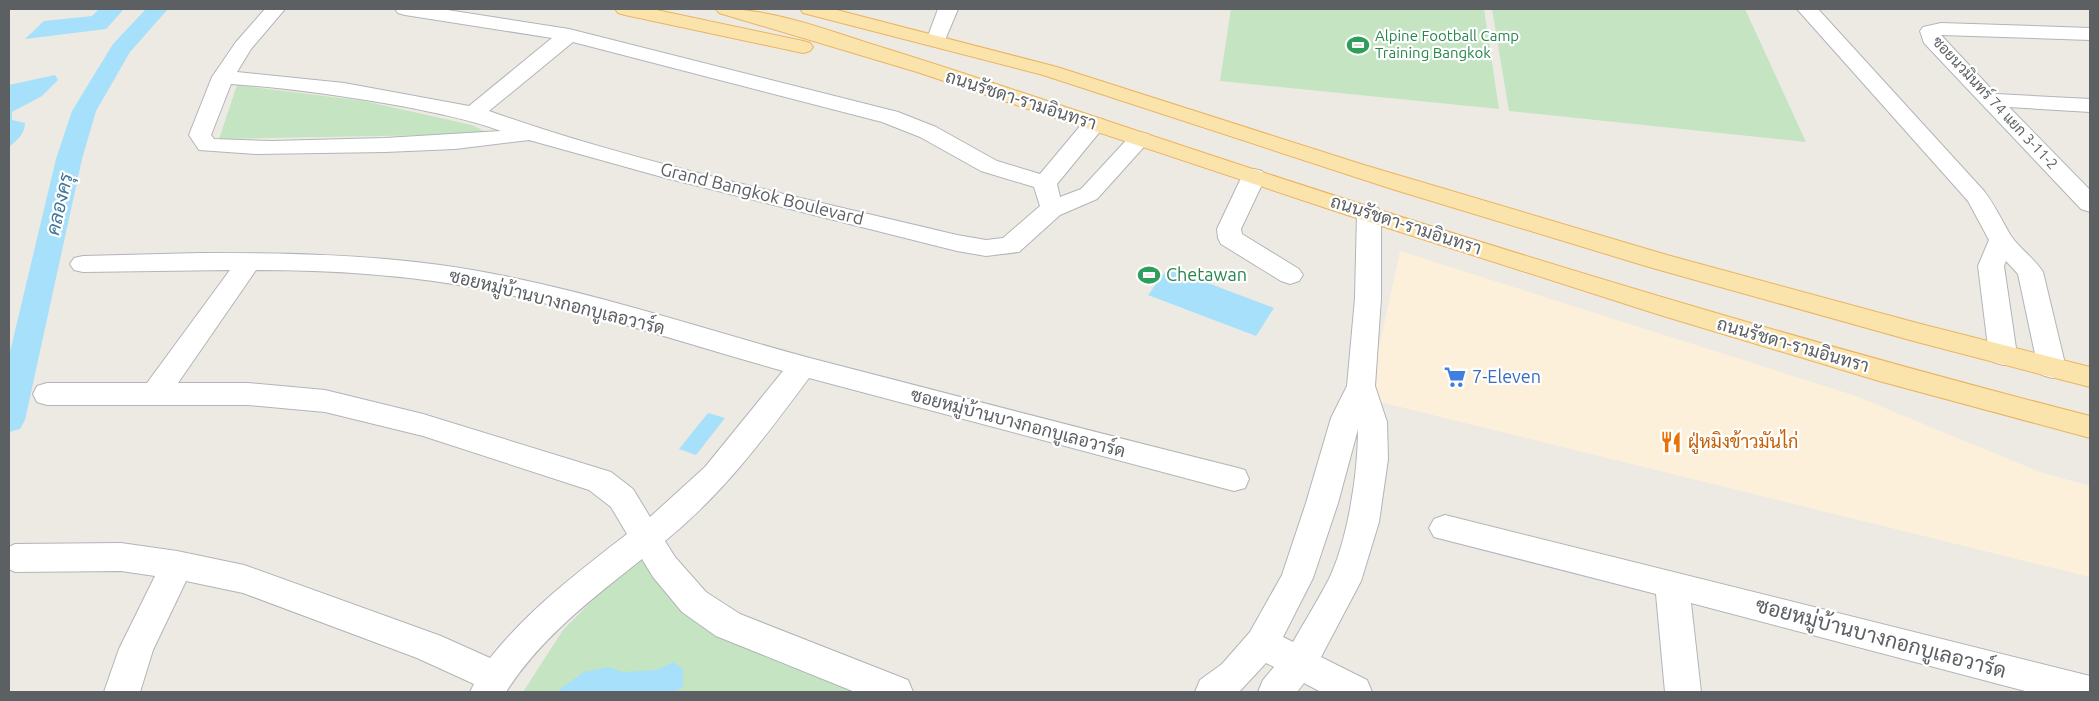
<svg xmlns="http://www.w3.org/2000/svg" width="2099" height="701" font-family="Ubuntu,Sarabun,sans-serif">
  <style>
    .commercial { fill: #fcf0da }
    .green { fill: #c5e4c1 }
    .water { fill: #a6e0fb }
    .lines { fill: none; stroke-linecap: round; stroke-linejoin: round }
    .canal { fill: #a6e0fb; fill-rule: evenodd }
    .minor-casing { stroke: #b1b5b8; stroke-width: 2 }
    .primary-casing { stroke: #ebb35f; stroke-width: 2 }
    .minor { fill: #fff; fill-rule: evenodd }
    .primary { fill: #fbe4ab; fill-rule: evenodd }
    .labels { text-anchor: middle; stroke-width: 4.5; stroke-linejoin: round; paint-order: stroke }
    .far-leisure-label { font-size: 15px; fill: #27864d; stroke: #fff; text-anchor: start }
    .far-street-label { font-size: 15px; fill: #5c6063; stroke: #fff }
    .street-label { font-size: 18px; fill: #5c6063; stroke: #fff }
    .leisure-label { font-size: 18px; fill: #27864d; stroke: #fff; text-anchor: start }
    .shop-label { font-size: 18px; fill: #366cbe; stroke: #fff; text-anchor: start }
    .food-label { font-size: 18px; fill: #c56008; stroke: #fff; text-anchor: start }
    .water-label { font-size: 19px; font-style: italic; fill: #3e779b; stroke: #fff }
    .near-street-label { font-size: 21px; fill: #5c6063; stroke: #fff }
  </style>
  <rect width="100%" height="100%" fill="#edeae3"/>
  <path class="commercial" d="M1400 251 1853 395 2040 472 2090 486V577L1368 399Z"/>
  <g class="green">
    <path d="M1231 9H1484L1499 109 1220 81Z"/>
    <path d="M1492 9H1745L1806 142 1509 111Z"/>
    <path d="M237 85 364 101 472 125 490 134 219 139Z"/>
    <path d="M645 547 693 613 874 692H523L563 630Z"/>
  </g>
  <g class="water">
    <path d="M99 9H124L106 29 25 39 44 21 92 16Z"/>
    <path d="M55 75 58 80 42 96 12 112V120L25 123C25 134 17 140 9 147V85Z"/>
    <path d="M1168 268 1274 308 1256 336 1148 295Z"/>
    <path d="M708 413 725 418 696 455 679 449Z"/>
    <path d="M673 662 683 669V687L674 692H556L584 672 609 667 623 672 657 670Z"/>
  </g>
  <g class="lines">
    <path class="canal" d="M146 9H168L130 52 96 111 82 159 25 420 20 429 9 432V356L56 159 72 111 113 44Z"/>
    <g class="minor-casing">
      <g id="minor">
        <path d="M265 9H285L251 49 237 72 344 83 469 106 552 38 405 15 398 13 395 9H441L569 29 898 112 936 127 997 161 1040 174 1086 119 1094 117 1102 119 1105 124 1102 129 1057 184 1060 197 1081 189 1132 134 1140 132 1148 134 1151 139 1097 199 1060 215 1019 252 986 256 957 251 662 177 529 140 455 149 385 152 256 154 199 150 189 135 212 77 236 42ZM573 42 882 122 920 137 981 171 1034 187 1040 206 1003 238 986 240 957 235C801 197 641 165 489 111ZM231 84C289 88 344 96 401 106 436 113 468 119 501 131L385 138 272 141 214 139 211 135Z"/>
        <path d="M938 9H958L945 40 938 42 931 40 928 36Z"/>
        <path d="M1797 9H1818L1984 191C1995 205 2002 221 2011 236 2020 249 2034 258 2043 272L2066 368 2062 375 2052 378 2042 375 2038 368 2018 274 2006 261 2004 266 2017 355 2013 362 2003 365 1993 362 1989 355 1978 266 1989 240 1968 201Z"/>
        <path d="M1941 23 2090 28V40L1941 35 1996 94 2090 99V112L2009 107 2090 190V212L2081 209 1924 43 1920 31 1923 27Z"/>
        <path d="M1254 169 1262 171 1266 176 1241 229 1242 234 1299 269 1303 275 1299 281 1290 284 1281 281 1221 244 1218 238 1217 229 1242 176 1246 171Z"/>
        <path d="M1369 205 1378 208 1381 213V298L1375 386 1387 422 1388 459 1379 522 1361 581 1321 657 1367 680 1372 692H1321L1304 683 1297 692H1258L1263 680 1274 667 1266 663 1239 692H1195L1200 680 1222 664 1250 632 1282 575 1306 503 1331 418 1347 386 1355 298 1357 213 1360 208ZM1358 429C1358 473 1348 539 1329 579 1318 600 1305 621 1293 642L1283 637 1313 578 1338 503Z"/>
        <path d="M201 253C281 253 360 254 440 265 564 282 685 324 806 357 948 394 1091 431 1234 467L1245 470 1249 479 1245 488 1234 491 809 378C765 437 723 494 665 541L675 557 706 592 740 614 908 680 913 692H855L716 636 682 612 653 577 642 559C593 598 540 638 506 692H470L474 684 417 658 243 593 186 581 153 650 140 692H104L119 649 155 576 121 571 15 572 9 569V547L15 544 121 543 177 551 244 565 441 636 490 658C529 609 578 572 627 534L611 507 589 490 423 436 325 412 248 405H47L37 402 33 394 37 386 47 383H147L230 270 83 272 74 270 70 264 74 258 83 256ZM256 270C333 270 411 275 487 290 587 311 684 343 783 371L705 467 650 517 633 489 611 472 423 414 325 390 248 383H178Z"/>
        <path d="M1445 515 2090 676V692H2029L1691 603 1701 692H1665L1656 594 1434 537 1429 528 1434 519Z"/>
      </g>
    </g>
    <g class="primary-casing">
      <g id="primary">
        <path d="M615 9H652L803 41 810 43 813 47 810 51 803 53 625 15 618 13Z"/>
        <path d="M716 9C770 7 832 32 884 48 987 80 1089 115 1192 149 1488 247 1787 338 2090 416V438L1879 381 1660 315 1347 215 917 72 719 13Z"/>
        <path d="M800 9H833L1057 67 1364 165 1667 255 1917 323 2090 367V387L1917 342 1649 267 1392 189 1043 75 803 13Z"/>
      </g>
    </g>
    <use href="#minor" class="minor"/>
    <use href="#primary" class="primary"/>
  </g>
  <defs>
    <g id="stadium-bare" transform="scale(1.725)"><path d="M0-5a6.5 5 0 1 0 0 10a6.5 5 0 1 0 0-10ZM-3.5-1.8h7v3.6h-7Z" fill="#2e9e5b" stroke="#fff" stroke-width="2.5" paint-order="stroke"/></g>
    <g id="supermarket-bare" transform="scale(1.725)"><path d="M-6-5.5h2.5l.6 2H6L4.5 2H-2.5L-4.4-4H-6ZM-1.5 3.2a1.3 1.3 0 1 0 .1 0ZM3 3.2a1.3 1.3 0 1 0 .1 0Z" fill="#3f7fe0" stroke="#fff" stroke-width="2.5" paint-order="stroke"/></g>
    <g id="restaurant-bare" transform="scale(1.725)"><path d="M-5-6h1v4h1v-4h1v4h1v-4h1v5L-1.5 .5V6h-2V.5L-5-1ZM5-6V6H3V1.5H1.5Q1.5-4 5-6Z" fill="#e8710a" stroke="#fff" stroke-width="2.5" paint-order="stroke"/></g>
  </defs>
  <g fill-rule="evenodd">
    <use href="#stadium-bare" x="1358" y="45"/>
    <use href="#stadium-bare" x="1149" y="275"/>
    <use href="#supermarket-bare" x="1455" y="377"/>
    <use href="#restaurant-bare" x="1671" y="442"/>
  </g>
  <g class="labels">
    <g class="far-leisure-label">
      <text x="1375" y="41">Alpine Football Camp<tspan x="1375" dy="17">Training Bangkok</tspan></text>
    </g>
    <g class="far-street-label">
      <text transform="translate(1995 103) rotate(47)" y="5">ซอยนวมินทร์ 74 แยก 3-11-2</text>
    </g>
    <g class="street-label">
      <text transform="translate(1021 100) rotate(18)" y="6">ถนนรัชดา-รามอินทรา</text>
      <text transform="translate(762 194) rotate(14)" y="6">Grand Bangkok Boulevard</text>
      <text transform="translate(1406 225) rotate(18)" y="6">ถนนรัชดา-รามอินทรา</text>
      <text transform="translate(557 302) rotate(14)" y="6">ซอยหมู่บ้านบางกอกบูเลอวาร์ด</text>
      <text transform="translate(1793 345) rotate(16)" y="6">ถนนรัชดา-รามอินทรา</text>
      <text transform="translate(1018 423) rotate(15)" y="6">ซอยหมู่บ้านบางกอกบูเลอวาร์ด</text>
    </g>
    <g class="leisure-label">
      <text x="1166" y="281">Chetawan</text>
    </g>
    <g class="shop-label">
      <text x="1472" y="383">7-Eleven</text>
    </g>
    <g class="food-label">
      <text x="1688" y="448">ฝู่หมิงข้าวมันไก่</text>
    </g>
    <g class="water-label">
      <text transform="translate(59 204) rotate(-77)" y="7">คลองครุ</text>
    </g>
    <g class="near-street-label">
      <text transform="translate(1881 638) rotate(15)" y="7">ซอยหมู่บ้านบางกอกบูเลอวาร์ด</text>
    </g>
  </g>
  <rect width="2099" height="701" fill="none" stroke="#5c6063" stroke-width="20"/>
</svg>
